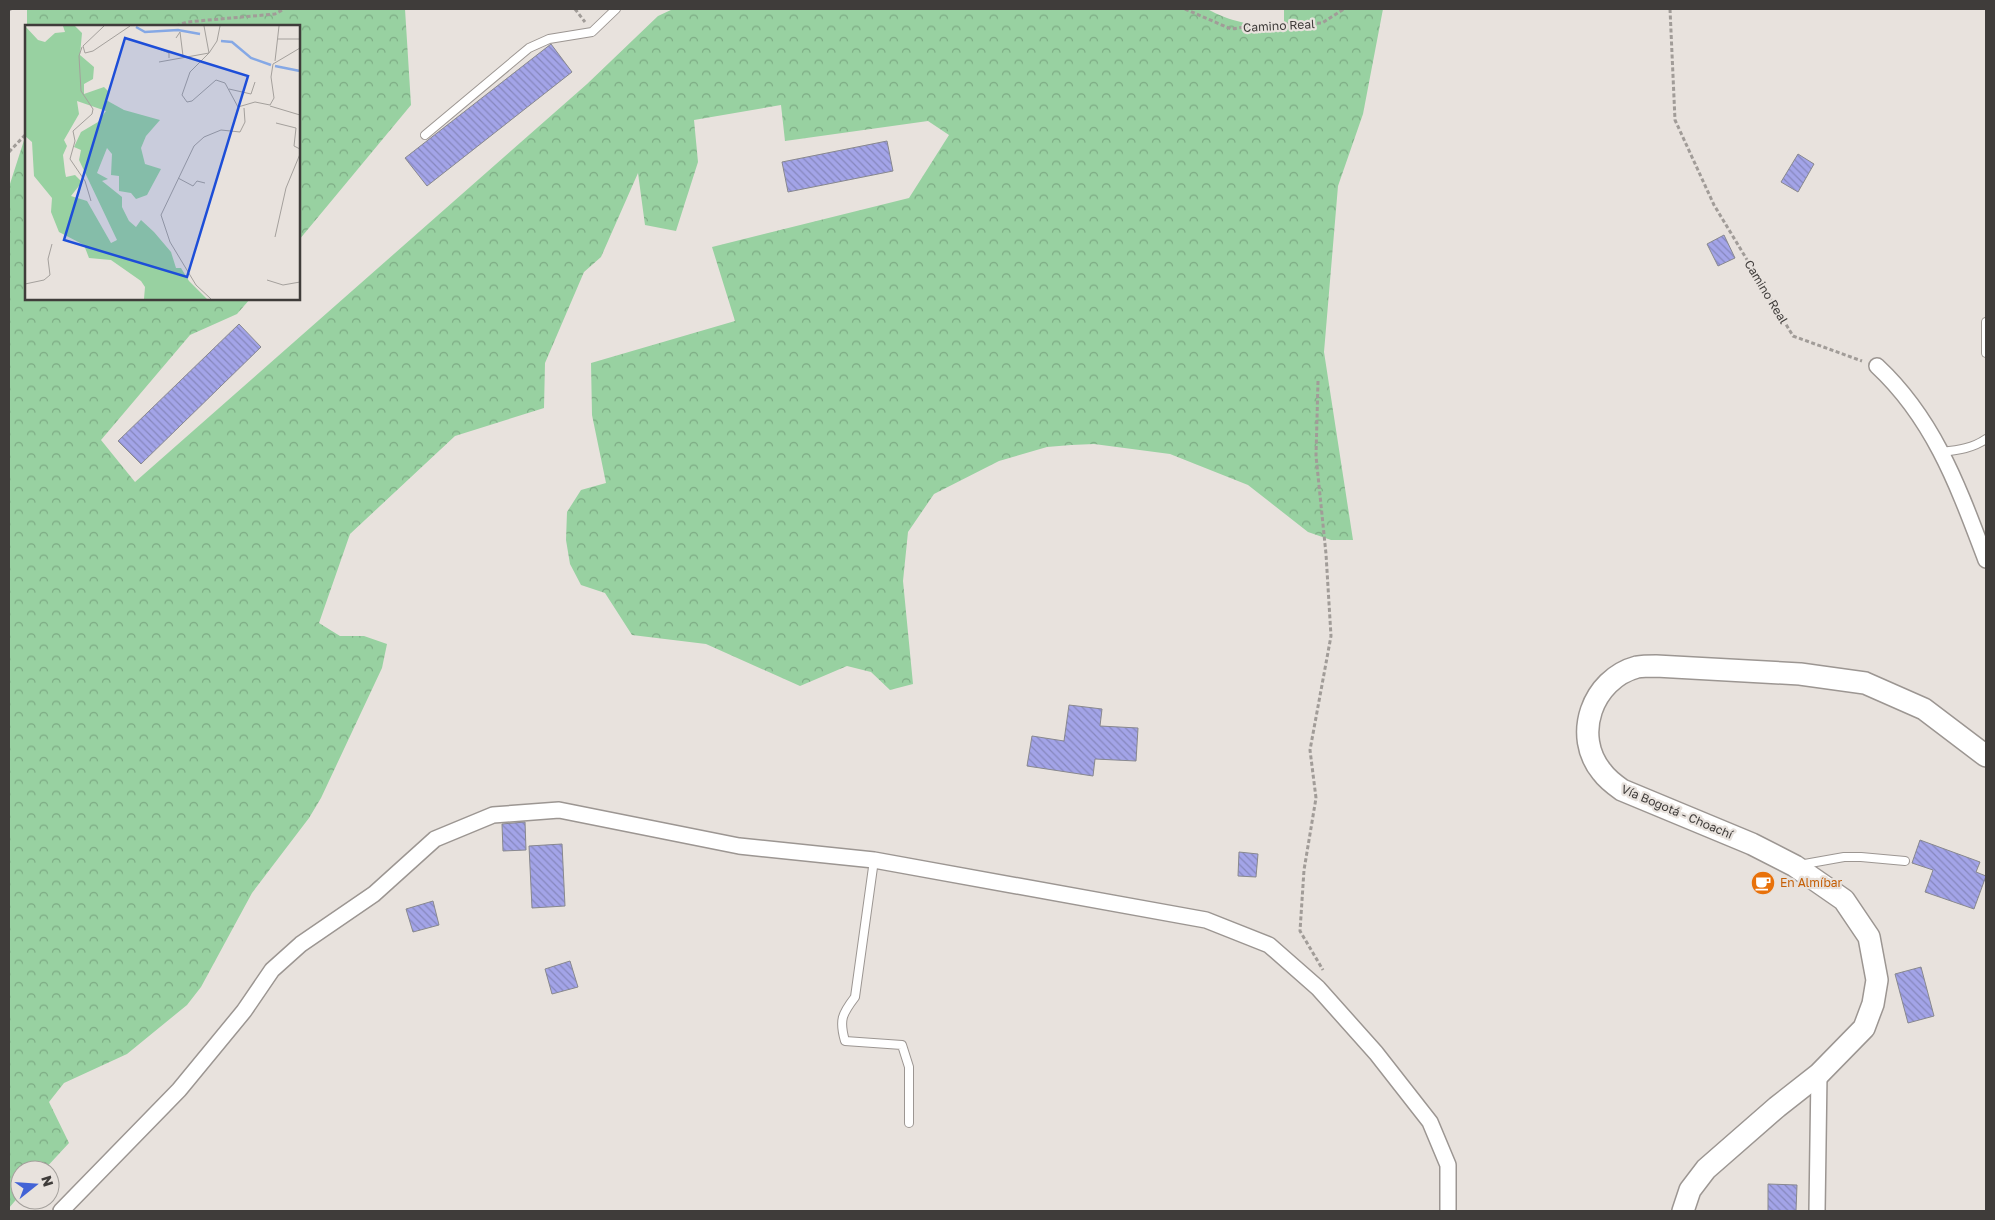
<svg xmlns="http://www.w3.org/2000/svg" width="1995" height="1220" font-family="'Golos Text',sans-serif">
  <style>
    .forest { fill: url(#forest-crowns) }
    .building { fill: url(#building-back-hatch); stroke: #88888e }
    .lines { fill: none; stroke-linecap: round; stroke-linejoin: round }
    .service-casing { stroke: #9c9692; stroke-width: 10 }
    .minor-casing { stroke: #9c9692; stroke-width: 18 }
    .secondary-casing { stroke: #9c9692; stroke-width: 24 }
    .path { stroke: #a19c98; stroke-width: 3; stroke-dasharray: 4 2.5; stroke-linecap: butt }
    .service { stroke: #fff; stroke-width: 8 }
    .minor { stroke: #fff; stroke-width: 15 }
    .secondary { stroke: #fff; stroke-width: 21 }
    .labels { text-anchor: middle; stroke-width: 4.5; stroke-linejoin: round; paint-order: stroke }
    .street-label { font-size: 12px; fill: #3f3c3a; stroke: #e8e2dd }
    .food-label { font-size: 12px; fill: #c56008; stroke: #e8e2dd; text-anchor: start }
    .inset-river { fill: none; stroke: #85a8e5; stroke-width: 2.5 }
    .inset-road { fill: none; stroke: #a4a09c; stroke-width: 1 }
    .view { fill: #1d4ed8; fill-opacity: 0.15; stroke: #1d4ed8; stroke-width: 2.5 }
    .inset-edge { fill: none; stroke: #3f3c3a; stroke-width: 2.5 }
  </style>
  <defs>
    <pattern id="forest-crowns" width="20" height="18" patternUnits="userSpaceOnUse" patternTransform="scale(1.25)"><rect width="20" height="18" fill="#98d1a1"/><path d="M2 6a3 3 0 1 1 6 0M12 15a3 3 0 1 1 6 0" fill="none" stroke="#7dab84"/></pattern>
    <pattern id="building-back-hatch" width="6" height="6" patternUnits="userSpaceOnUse" patternTransform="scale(1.25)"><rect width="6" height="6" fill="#a3a4e8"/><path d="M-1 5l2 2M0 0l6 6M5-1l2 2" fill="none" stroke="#8687bd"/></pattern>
  </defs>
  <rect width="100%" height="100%" fill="#e8e2dd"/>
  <g class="forest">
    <path d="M27 9H405L411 105 299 240V26H27Z"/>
    <path d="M673 9H1207C1236 24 1253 25 1284 27V9H1383L1363 114 1338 186 1324 352 1353 540H1331L1308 532 1248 485 1170 454 1094 444 1071 445 1047 447 999 461 934 494 908 532 903 581 913 684 890 690 871 672 847 666 800 686 706 644 632 635 605 593 581 585 570 564 566 540 567 512 581 490 606 483 592 415 591 363 735 321 712 247 909 198 949 135 928 121 785 141 781 105 694 120 698 162 676 231 645 225 638 173 601 257 584 272 545 363 544 408 455 436 350 534 319 623 340 636H364L387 644 382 668 321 798 309 818 252 893 201 987 187 1005 127 1054 64 1083 49 1102 69 1143 44 1170H20V1195L9 1208V187L26 134V93V299H250L237 314 190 335 101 440 135 482 587 84 658 16Z"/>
  </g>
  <g class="building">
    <path d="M551 44 572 72 427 186 405 158Z"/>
    <path d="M887 141 893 171 788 192 782 162Z"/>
    <path d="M1798 154 1814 164 1798 192 1781 182Z"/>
    <path d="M1724 235 1735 258 1718 266 1707 244Z"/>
    <path d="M239 324 261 347 141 464 118 441Z"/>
    <path d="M1069 705 1102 709 1100 726 1138 728 1136 761 1095 759 1093 776 1027 766 1032 736 1064 741Z"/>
    <path d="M525 822 526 850 503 851 502 824Z"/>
    <path d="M1920 840 1980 862 1976 872 1986 876 1974 909 1925 892 1933 870 1912 863Z"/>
    <path d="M562 844 565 906 532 908 529 846Z"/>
    <path d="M1239 852 1258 854 1256 877 1238 876Z"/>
    <path d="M433 901 439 925 413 932 406 909Z"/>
    <path d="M570 961 578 987 552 994 545 969Z"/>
    <path d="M1921 967 1934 1016 1908 1023 1895 974Z"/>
    <path d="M1768 1184 1797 1185 1796 1211H1768Z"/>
  </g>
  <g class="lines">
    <g class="service-casing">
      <g id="service">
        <path d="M425 135 529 48 549 39 592 32 616 9"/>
        <path d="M1986 322V353"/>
        <path d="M1942 452C1959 450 1973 448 1986 439"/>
        <path d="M874 860 855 997C842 1014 839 1020 845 1041L902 1045 909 1067V1123"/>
        <path d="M1799 865 1844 857H1861L1905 861"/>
      </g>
    </g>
    <g class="minor-casing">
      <g id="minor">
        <path d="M1877 366C1935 420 1959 489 1986 560"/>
        <path d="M61 1211 179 1090 244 1011 272 970 301 944 374 894 435 839 493 815 559 810 739 846 874 860 1206 920 1269 945 1318 988 1376 1053 1430 1122 1448 1165V1211"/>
        <path d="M1817 1211 1819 1074"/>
      </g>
    </g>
    <g class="secondary-casing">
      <path id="secondary" d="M1683 1211 1690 1190 1706 1169 1777 1107 1819 1074 1864 1028 1873 1004 1877 980 1869 937 1844 900 1795 866 1752 844 1622 790C1615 785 1607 779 1602 772 1572 736 1592 679 1637 667 1643 666 1650 666 1656 666L1800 674 1865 683 1924 709 1986 756"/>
    </g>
    <g class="path">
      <path d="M575 9 585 22"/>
      <path d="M1185 9 1231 29 1258 25 1322 23 1344 9"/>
      <path d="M1670 9 1675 120 1714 205 1793 336 1862 361"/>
      <path d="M9 10 11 9"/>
      <path d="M176 26 187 22 275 14 284 9"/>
      <path d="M9 152 26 134"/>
      <path d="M1318 381 1316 456 1326 554 1331 636 1310 750 1316 798 1304 870 1300 931 1323 970"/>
    </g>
    <use href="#service" class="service"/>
    <use href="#minor" class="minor"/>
    <use href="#secondary" class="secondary"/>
  </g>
  <defs>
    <g id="cafe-disc" transform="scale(1.25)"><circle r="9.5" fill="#e8710a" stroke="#e8e2dd"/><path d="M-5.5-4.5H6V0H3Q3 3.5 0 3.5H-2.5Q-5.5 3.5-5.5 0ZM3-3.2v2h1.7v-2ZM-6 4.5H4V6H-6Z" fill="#fff"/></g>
  </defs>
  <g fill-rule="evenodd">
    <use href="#cafe-disc" x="1763" y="883"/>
  </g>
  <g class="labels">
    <g class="street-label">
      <text transform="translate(1279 26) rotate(-3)" y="4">Camino Real</text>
      <text transform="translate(1766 292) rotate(59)" y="4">Camino Real</text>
      <text transform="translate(1677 812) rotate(23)" y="4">Vía Bogotá - Choachí</text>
    </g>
    <g class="food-label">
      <text x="1780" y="887">En Almíbar</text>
    </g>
  </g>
  <g transform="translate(25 25)">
    <rect width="275" height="275" fill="#e8e2dd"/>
    <path d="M0 1 13 15 20 17 30 8 40 7 38 1H50L57 8 55 30 69 42 68 54 59 59V69L79 62 83 66 81 75 99 85 135 95 121 111 116 123 120 139 136 144 122 170 111 174 106 168 94 166V151L86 150 87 129 82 123 72 148 83 154 77 156 97 172V182L104 196 111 202 116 195 129 207 146 227 151 243H156L164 256 182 274H119L120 262 116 256 86 235 64 233 59 220 34 207 26 187 27 173 9 151 7 117 0 111ZM52 76 81 86 73 97 56 107 49 122 56 125 54 135 92 215 86 218 62 176 46 171 57 157 50 150 41 152 40 147 38 130 42 121 39 115 54 89Z" fill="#98d1a1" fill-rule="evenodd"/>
    <path class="inset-river" d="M111 2 120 7 153 5 175 9M196 16 207 17 226 33 246 40M250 41 275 46"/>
    <path class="inset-road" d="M79 1 58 21 60 28 68 26 105 1M179 1 184 28 165 47 157 70 162 77 167 76 191 55 200 58 213 82 230 77 245 80 249 73 246 52 248 39 275 23M151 13 155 7 158 31M253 14H275M57 22 54 31 56 66 68 84 67 89 48 106 50 116 45 134 60 156 66 176M132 23 144 28V33M250 36 254 1M134 37 184 28 192 16 195 1M204 64 226 69 230 57M245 81 275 90M251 98 271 103 269 121 275 124M153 153 168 161 172 156 180 158M250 212 261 163 275 129M242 255 258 260 275 257M0 259 19 255 25 250 23 234 27 219M186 274 171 260 145 217 136 190 169 121 179 112 196 105 215 107 220 97 219 83"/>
    <path class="view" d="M100 13 223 51 162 252 39 215Z"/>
    <rect width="275" height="275" class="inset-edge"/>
  </g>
  <rect width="1995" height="1220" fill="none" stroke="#3f3c3a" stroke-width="20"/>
  <g transform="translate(35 1185) rotate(73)"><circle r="24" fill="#e8e2dd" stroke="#a4a09c"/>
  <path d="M0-4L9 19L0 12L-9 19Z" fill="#4263d6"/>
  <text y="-8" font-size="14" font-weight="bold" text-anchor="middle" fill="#3f3c3a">N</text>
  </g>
</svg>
